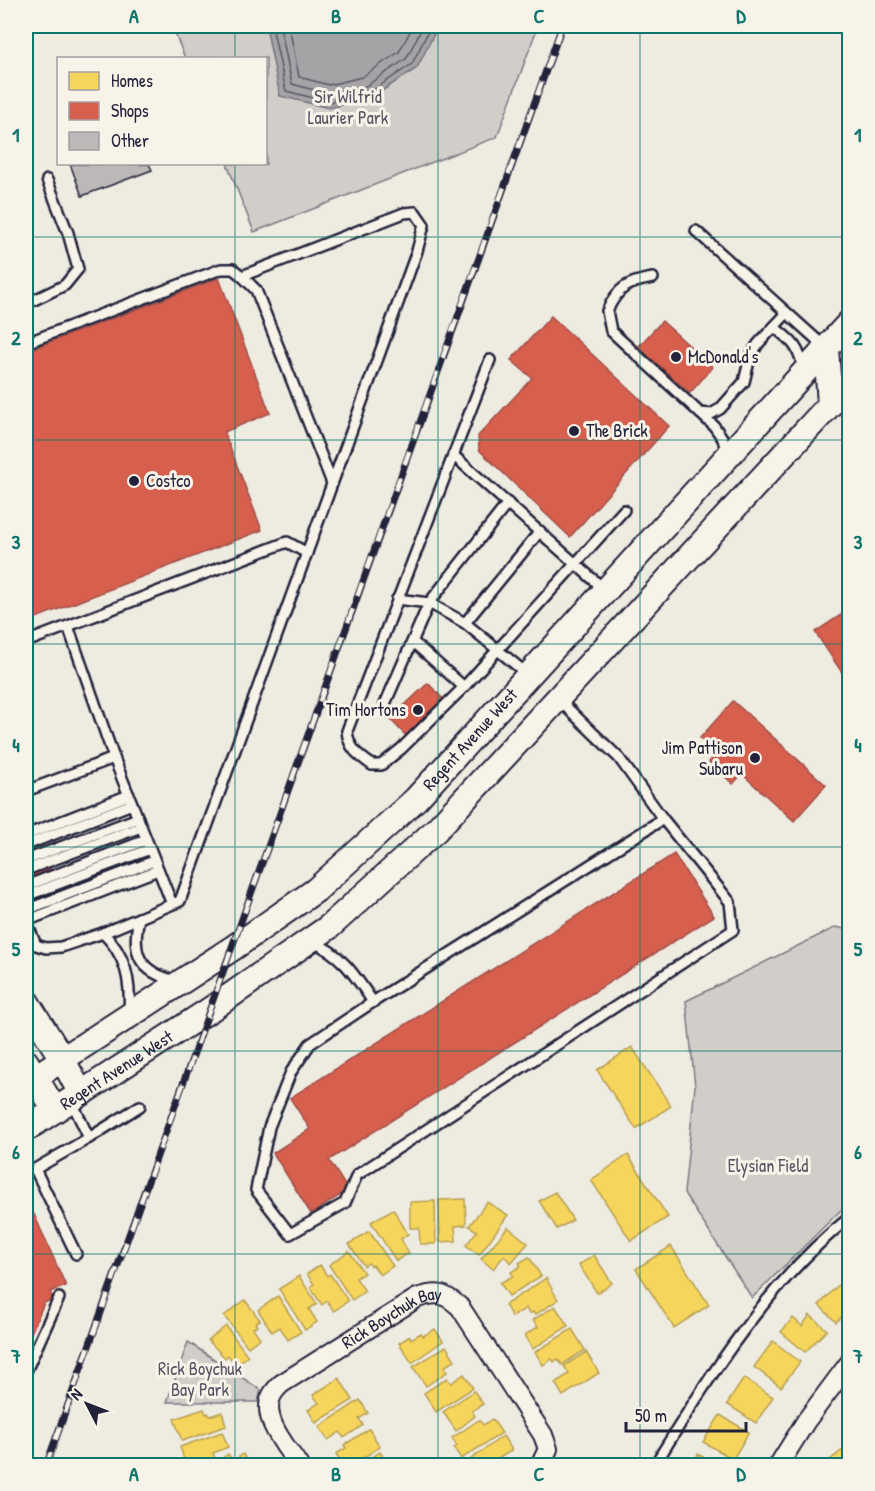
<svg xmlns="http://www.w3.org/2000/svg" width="875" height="1491" font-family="'Patrick Hand',sans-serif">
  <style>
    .green { fill: #d1cdc9; stroke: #7a7882; stroke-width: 1.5 }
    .water { fill: #a6a3a6; stroke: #716f7b; stroke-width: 1.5 }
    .homes { fill: #f6d55c; stroke: #b69f52; stroke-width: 1.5 }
    .shops { fill: #d6604d; stroke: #a04d48; stroke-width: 1.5 }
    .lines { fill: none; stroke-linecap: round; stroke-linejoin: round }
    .shore { stroke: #575666; stroke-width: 1.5 }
    .building { fill: #bbb8b7; stroke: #22223b; stroke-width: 1.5 }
    .lane-casing { stroke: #22223b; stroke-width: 14 }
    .street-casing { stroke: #22223b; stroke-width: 22 }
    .secondary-casing { stroke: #22223b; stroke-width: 28 }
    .lane { stroke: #f7f3e8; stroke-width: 9 }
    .street { stroke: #f7f3e8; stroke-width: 18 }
    .secondary { stroke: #f7f3e8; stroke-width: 24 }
    .rail-casing { stroke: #22223b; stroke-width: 7 }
    .rail { stroke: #f7f3e8; stroke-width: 4.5; stroke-dasharray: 14; stroke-linecap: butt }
    .grid { fill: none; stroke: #0f766e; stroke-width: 1.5; stroke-opacity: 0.55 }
    .poi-dot { fill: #22223b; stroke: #f7f3e8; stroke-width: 2 }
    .labels { text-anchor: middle; stroke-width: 6; stroke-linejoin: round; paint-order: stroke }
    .park-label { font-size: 18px; fill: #575566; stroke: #f7f3e8 }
    .poi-label { font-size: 18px; fill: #22223b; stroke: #f7f3e8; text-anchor: start }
    .street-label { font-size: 18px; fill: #22223b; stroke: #f7f3e8 }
    .neatline { fill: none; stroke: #0f766e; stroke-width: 2 }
    .grid-label { font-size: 20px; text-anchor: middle; font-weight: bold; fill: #0f766e }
  </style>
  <rect width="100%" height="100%" fill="#eeebe1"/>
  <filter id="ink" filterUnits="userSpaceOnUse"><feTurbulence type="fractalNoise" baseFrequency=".0167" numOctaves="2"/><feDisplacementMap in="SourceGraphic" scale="12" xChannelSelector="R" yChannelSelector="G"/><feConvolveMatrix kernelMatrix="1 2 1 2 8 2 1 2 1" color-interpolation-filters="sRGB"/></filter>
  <g filter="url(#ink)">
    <g class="green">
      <path d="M172 26H538L497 137 254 232 227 164H266V58H185Z"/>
      <path d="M836 927 849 930V1202L752 1298 684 1193 695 1086 686 1001Z"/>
      <path d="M188 1342 261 1390 258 1402H167Z"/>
    </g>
    <path class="water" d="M266 26H438L417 68 371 98 329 108 280 96Z"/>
    <g class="homes">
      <path d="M632 1047 671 1106 636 1129 597 1070Z"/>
      <path d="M628 1155 668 1217 631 1241 591 1180Z"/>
      <path d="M555 1192 573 1220 557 1229 539 1201Z"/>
      <path d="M465 1199 466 1225 455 1226 456 1241 440 1242 439 1200Z"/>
      <path d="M435 1201 436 1244H420L419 1228H410V1202Z"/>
      <path d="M487 1202 508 1215 479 1255 466 1245 477 1231 469 1226Z"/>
      <path d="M393 1209 408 1234 401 1239 409 1253 396 1261 371 1222Z"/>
      <path d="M508 1227 528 1243 511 1263 504 1256 493 1269 481 1259Z"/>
      <path d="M369 1231 393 1266 380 1275 373 1265 371 1266 368 1263 364 1266 349 1244Z"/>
      <path d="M671 1246 709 1305 674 1328 636 1269Z"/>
      <path d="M349 1251 364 1273 356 1278 365 1291 352 1300 329 1265Z"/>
      <path d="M594 1255 612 1283 597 1293 579 1265Z"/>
      <path d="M529 1257 541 1276 509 1296 500 1283 513 1276 511 1272 521 1266 519 1263Z"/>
      <path d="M320 1265 327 1276 330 1274 348 1301 334 1311 327 1301 322 1305 310 1287 314 1284 307 1274Z"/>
      <path d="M299 1276 317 1304 309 1309 317 1322 305 1330 279 1289Z"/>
      <path d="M546 1278 558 1300 535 1315 533 1312 529 1314 526 1308 512 1317 505 1305Z"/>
      <path d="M839 1284 850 1294V1308L836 1322 819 1305Z"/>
      <path d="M278 1296 301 1332 288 1340 280 1327 272 1332 258 1310Z"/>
      <path d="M245 1300 260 1320 255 1323 257 1326 253 1328 260 1338 248 1347 224 1316Z"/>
      <path d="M555 1306 568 1326 533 1349 525 1335 538 1327 533 1320Z"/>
      <path d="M810 1315 827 1330 805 1352 781 1332 793 1318 802 1326Z"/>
      <path d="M226 1326 248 1356 236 1365 228 1355 225 1358 208 1340Z"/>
      <path d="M435 1329 443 1341 412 1363 399 1343 410 1336 411 1339 421 1333 423 1336Z"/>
      <path d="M572 1329 585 1350 562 1365 558 1359 554 1362 552 1359 543 1365 535 1352Z"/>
      <path d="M773 1341 800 1362 781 1387 754 1367Z"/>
      <path d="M446 1346 455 1360 444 1367 447 1372 426 1386 413 1367Z"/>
      <path d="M586 1352 599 1373 563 1396 555 1383 569 1374 564 1366Z"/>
      <path d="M464 1374 473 1388 436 1412 424 1393 447 1378 451 1383Z"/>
      <path d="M339 1378 353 1400 316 1423 308 1410 319 1403 313 1395Z"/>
      <path d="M744 1378 773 1397 756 1423 727 1404Z"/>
      <path d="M474 1391 483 1404 472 1411 475 1416 456 1431 443 1412Z"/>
      <path d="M360 1400 368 1413 359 1419 363 1425 344 1438 340 1432 328 1440 319 1427Z"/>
      <path d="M204 1409 206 1414 208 1413 210 1416 222 1412 226 1426 182 1441 174 1419Z"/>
      <path d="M720 1415 749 1432 733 1459 703 1442Z"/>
      <path d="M492 1419 502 1433 461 1459 454 1448 457 1446 452 1438 479 1420 483 1425Z"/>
      <path d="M369 1429 380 1447 350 1466H344L336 1454 346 1448 344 1445Z"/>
      <path d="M222 1432 228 1447 213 1453 215 1459 195 1466H186L180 1447Z"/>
      <path d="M503 1436 512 1450 498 1459 503 1466H475L471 1459Z"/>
      <path d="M849 1445 850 1466H834L830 1460Z"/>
      <path d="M380 1452 389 1466H359Z"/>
      <path d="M228 1454 233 1461 243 1454 250 1466H211Z"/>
      <path d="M698 1454 718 1466H691Z"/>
    </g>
    <g class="shops">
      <path d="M219 278 270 413 224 432 262 530 26 622V351Z"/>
      <path d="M551 316 669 426 570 537 479 450 478 436 532 378 511 360Z"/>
      <path d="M662 321 713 367 690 393 638 347Z"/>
      <path d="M850 609V675L845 677 815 632Z"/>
      <path d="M428 683 445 701 407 737 390 719Z"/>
      <path d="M733 701 826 785 794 821 742 774 733 784 709 762 717 754 700 738Z"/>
      <path d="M35 828 65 910 43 919 26 871V832Z"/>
      <path d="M674 854 714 916 329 1160 348 1190 311 1214 273 1153 310 1129 290 1098Z"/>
      <path d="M33 1212 66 1286 50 1292 53 1299 44 1303 29 1338 26 1339V1215Z"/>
    </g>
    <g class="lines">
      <g class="shore">
        <path d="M272 26 286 91 329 102 369 93 412 64 431 26"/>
        <path d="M280 26 292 84 329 94 366 86 406 59 423 26"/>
        <path d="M289 26 299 77 329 85 362 77 399 52 413 26"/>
      </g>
    </g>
    <path class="building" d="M70 164H149L152 170 82 196Z"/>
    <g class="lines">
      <g class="lane-casing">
        <g id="lane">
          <path d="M696 231 826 348"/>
          <path d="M242 276 256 290 332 483"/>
          <path d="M653 278C628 282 618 287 607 311L611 331 714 426 723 439 727 454"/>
          <path d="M26 304 65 285 78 269 68 233 47 180"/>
          <path d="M774 327C792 341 800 347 803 370"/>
          <path d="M26 343 221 269H233L242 276 404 213 415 212 424 225 417 251 180 901 103 933 61 947 46 948 36 945 26 921"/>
          <path d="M490 360 347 731C349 749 358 755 372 765H381L401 749 464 687 624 510"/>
          <path d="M700 413 711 414 720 409 744 382 750 357 758 344 787 313"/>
          <path d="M453 455 605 590"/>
          <path d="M397 599 429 603 465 623 527 674"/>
          <path d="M465 623 540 531"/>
          <path d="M68 626 114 758 172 904"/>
          <path d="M26 642 287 542 307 553"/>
          <path d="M414 643 464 687"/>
          <path d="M559 700 619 758 663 819 373 1002 310 1044 291 1072 269 1127 256 1190 290 1234 345 1203 357 1175 733 930 730 902 663 819"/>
          <path d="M385 704 429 603 508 503"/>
          <path d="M26 791 114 758"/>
          <path d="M26 835 129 795"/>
          <path d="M26 845 132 804"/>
          <path d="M26 860 138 818"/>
          <path d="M26 870 141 827"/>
          <path d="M26 886 146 840"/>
          <path d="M26 896 150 849"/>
          <path d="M26 910 154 861"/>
          <path d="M139 918C131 954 139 972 176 981"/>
          <path d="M26 921 158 870"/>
          <path d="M103 933C126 955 131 981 129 1012"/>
          <path d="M313 942C342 954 356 977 373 1002"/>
          <path d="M71 1100 89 1138 35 1169 76 1254"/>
          <path d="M89 1138 140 1106"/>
          <path d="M26 1371 59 1298"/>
          <path d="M654 1466C710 1376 766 1284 850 1217"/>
        </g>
      </g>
      <g class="street-casing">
        <g id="street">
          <path id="s1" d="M299 1466C287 1447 260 1418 272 1395 274 1391 278 1387 281 1384L417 1298C438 1291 444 1293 460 1307L543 1435 548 1449 540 1466"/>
          <path d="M778 1466 806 1421 850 1362"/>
        </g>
      </g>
      <g class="secondary-casing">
        <g id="secondary">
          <path d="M826 348 830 404"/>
          <path d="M26 1001 63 1060 81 1094"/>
          <path d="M26 1062 55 1110"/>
          <path id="s2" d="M26 1083 233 948 316 890 416 799 850 322"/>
          <path id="s3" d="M26 1129 211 1009 329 927 436 830 850 383"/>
        </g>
      </g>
      <use href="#lane" class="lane"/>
      <use href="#street" class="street"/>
      <use href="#secondary" class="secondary"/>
      <g class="rail-casing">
        <path id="rail" d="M46 1466C219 986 389 505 562 26"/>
      </g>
      <use href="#rail" class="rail"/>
    </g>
  </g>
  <path class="grid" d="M235 26V58M438 26V1466M640 26V1466M235 164V1466M26 237H850M26 440H850M26 644H850M26 847H850M26 1051H850M26 1254H850"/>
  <g class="poi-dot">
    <circle cx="676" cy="357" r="6"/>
    <circle cx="574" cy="431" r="6"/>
    <circle cx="134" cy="481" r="6"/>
    <circle cx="418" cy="710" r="6"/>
    <circle cx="755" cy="758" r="6"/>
  </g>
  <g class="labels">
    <g class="park-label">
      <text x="348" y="103">Sir Wilfrid<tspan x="348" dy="21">Laurier Park</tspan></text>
      <text x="768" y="1172">Elysian Field</text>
      <text x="200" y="1375">Rick Boychuk<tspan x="200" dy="21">Bay Park</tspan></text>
    </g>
    <g class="poi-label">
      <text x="688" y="363">McDonald's</text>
      <text x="586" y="437">The Brick</text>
      <text x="146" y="487">Costco</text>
      <text x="406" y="716" text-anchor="end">Tim Hortons</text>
      <text x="743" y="754" text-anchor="end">Jim Pattison<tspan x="743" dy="21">Subaru</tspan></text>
    </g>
    <g class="street-label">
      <text dy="6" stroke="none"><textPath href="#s2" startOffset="564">Regent Avenue West</textPath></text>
      <text dy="6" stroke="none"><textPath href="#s3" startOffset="108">Regent Avenue West</textPath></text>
      <text dy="6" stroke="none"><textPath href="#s1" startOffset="224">Rick Boychuk Bay</textPath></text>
    </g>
  </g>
  <rect width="875" height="1491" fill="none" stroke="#f7f3e8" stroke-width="66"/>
  <rect x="57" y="57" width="210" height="108" fill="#f7f3e8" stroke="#a29fa3" stroke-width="1.5"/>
  <rect x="69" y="72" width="30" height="18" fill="#f6d55c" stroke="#a29fa3" stroke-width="1.5"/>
  <text x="111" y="87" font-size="18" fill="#22223b">Homes</text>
  <rect x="69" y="102" width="30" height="18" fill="#d6604d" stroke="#a29fa3" stroke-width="1.5"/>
  <text x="111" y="117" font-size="18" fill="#22223b">Shops</text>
  <rect x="69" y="132" width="30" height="18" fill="#bbb8b7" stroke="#a29fa3" stroke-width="1.5"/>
  <text x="111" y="147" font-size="18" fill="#22223b">Other</text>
  <g transform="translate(87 1404) rotate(312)" stroke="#f7f3e8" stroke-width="4.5" paint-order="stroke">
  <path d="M0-4.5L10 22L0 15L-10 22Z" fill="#22223b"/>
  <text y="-9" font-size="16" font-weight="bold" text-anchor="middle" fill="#22223b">N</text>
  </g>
  <path d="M626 1422v9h120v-9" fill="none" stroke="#22223b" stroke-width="3"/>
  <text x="635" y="1422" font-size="18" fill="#22223b" stroke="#f7f3e8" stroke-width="4.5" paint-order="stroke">50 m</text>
  <rect x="33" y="33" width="809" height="1425" class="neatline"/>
  <g class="grid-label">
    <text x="134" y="23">A</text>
    <text x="336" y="23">B</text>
    <text x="539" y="23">C</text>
    <text x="741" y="23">D</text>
    <text x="16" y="142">1</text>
    <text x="858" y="142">1</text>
    <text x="16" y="345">2</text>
    <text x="858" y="345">2</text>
    <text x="16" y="549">3</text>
    <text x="858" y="549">3</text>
    <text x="16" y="752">4</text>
    <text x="858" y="752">4</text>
    <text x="16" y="956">5</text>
    <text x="858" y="956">5</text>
    <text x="16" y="1159">6</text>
    <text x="858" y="1159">6</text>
    <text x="16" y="1363">7</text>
    <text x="858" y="1363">7</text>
    <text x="134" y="1481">A</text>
    <text x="336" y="1481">B</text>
    <text x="539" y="1481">C</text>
    <text x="741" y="1481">D</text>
  </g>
</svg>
